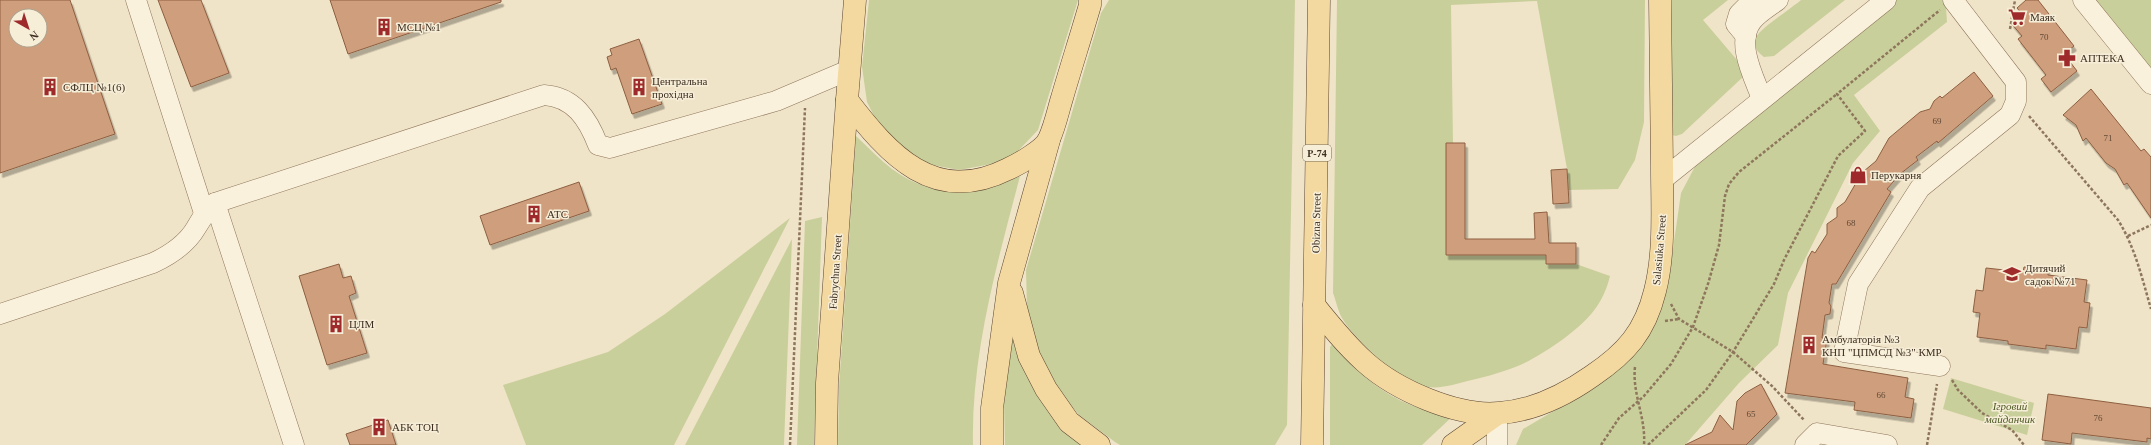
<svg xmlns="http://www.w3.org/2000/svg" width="2151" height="445" font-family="'Times New Roman',serif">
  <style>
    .green { fill: #c9cf9b }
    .building { fill: #cf9f7d; stroke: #8d5f41; fill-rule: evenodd; filter: url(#shadow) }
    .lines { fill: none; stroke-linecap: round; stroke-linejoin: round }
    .minor-casing { stroke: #8d765c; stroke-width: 21 }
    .major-casing { stroke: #5b4430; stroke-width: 23 }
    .path { stroke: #8d765c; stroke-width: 2.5; stroke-dasharray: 3 2; stroke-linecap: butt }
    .minor { stroke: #faf1dc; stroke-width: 20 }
    .major { stroke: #f3d9a0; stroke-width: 22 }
    .labels { text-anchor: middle; stroke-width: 3; stroke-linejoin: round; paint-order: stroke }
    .number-label { font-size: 9px; fill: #624a37 }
    .shield { fill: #f7eed8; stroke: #756857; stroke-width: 1 }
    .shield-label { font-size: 10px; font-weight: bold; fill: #3d2e20 }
    .poi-label { font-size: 11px; fill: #3d2e20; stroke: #f7eed8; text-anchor: start }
    .street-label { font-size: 11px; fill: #3d2e20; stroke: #f7eed8 }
    .park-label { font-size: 11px; font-style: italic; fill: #4d5a26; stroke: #f7eed8 }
  </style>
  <defs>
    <filter id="shadow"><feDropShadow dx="2.5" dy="4.5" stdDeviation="0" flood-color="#0004"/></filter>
  </defs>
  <rect width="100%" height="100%" fill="#f0e4c8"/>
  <g class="green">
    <path d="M869 0H1078L1038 130 1017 152 997 163 959 170 927 164 909 153 877 122 867 102 862 67Z"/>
    <path d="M1109 0H1295L1287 425 1275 445H1120L1115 442 1079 415 1054 385 1038 351 1027 309 1026 270 1101 13Z"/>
    <path d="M1337 0H1645L1644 122 1635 160 1618 189 1568 190 1567 169 1537 1 1451 5 1453 143H1446V254L1546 255V264H1576L1610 276C1607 289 1601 302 1592 313 1576 333 1532 363 1507 370 1496 374 1484 377 1472 380 1458 383 1443 389 1428 387 1403 385 1354 339 1342 318 1338 311 1336 301 1333 293Z"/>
    <path d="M1672 0H1728L1703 20 1743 67 1744 76 1682 134 1676 136 1672 135Z"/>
    <path d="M1801 0H1845L1774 56 1764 57C1757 52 1752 46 1757 36 1760 29 1793 7 1801 0Z"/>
    <path d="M1892 0H1942L1946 7 1947 22 1854 95 1880 131 1853 163 1788 293 1778 345 1739 383 1685 445H1516L1523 429 1596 386 1629 361 1667 290 1681 193 1699 159Z"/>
    <path d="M2094 0H2151V69Z"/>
    <path d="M856 136C868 147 879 159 892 169 933 199 977 197 1020 176 997 264 971 354 973 445H838L839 387Z"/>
    <path d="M822 217 814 445H797L805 221Z"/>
    <path d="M790 218 674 445H526L503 385 608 352 665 314Z"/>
    <path d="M792 239 784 445H685Z"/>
    <path d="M1011 329 1083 445H1005L1004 403Z"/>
    <path d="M1332 344C1340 347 1347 360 1353 366 1382 394 1415 413 1455 414L1422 445H1330V347Z"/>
    <path d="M1951 378 2034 403 2027 435 1943 409Z"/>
  </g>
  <g class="building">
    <path d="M0 0H70L115 134 0 173ZM16 16H40V40H16Z"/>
    <path d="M158 0H201L229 73 191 87Z"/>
    <path d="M330 0H501V2L348 54Z"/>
    <path d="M2026 0H2038L2074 46 2064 54 2077 71 2051 92 2041 79 2046 75 2018 39 2022 36 2011 23 2022 14 2017 8Z"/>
    <path d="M639 39 662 104 632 114 616 68 611 70 607 57 612 55 610 49Z"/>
    <path d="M1974 72 1993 96 1938 143 1937 141 1916 157 1918 160 1900 174 1887 189 1891 192 1836 284H1832L1829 303 1831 306 1830 314 1825 315 1822 338 1827 339 1823 364 1908 378 1905 397 1914 399 1911 418 1854 410 1855 402 1785 393 1808 258 1812 251 1815 253 1827 234V224L1837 217V208L1845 202 1856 183 1852 181 1876 161 1889 138 1920 112 1930 109 1934 101 1940 96 1942 98Z"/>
    <path d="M2091 89 2141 151 2144 149 2151 157V218L2127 183 2124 185 2115 169 2106 163 2086 138 2083 141 2076 125 2063 115Z"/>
    <path d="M1446 143H1465V239H1535L1534 213 1547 212 1549 243H1576V264H1546V255H1446Z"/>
    <path d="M1567 169 1569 203 1553 204 1551 170Z"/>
    <path d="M579 182 589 211 490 245 480 216Z"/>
    <path d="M339 264 343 278 351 276 356 293 349 296 367 353 327 365 299 276Z"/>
    <path d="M2024 267 2048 269V275L2087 280 2084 302 2090 303 2087 328 2079 327 2076 349 2046 345V349L2008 344V341L1977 337 1980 313 1973 312 1976 290 1983 291 1986 268 2023 272Z"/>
    <path d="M1761 384 1777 414 1746 445H1685L1712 432 1720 415 1733 430 1737 401 1745 393Z"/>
    <path d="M2048 394 2151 408V439L2147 438V442L2072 433 2071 444 2042 440Z"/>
    <path d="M388 420 396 445H350L346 434Z"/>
  </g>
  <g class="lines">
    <g class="minor-casing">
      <g id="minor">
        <path d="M136 0 204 213"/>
        <path d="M2083 0 2151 84"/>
        <path d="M1746 36 1736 24 1739 14 1753 0"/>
        <path d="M1762 99C1754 77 1735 43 1752 21 1758 13 1770 6 1778 0"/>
        <path d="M1662 180 1886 0"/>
        <path d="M215 203 294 445"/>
        <path d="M0 314 153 263C170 255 186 245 196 228 202 218 206 211 215 203L544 95C574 97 588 119 598 145L610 148 776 101 849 70"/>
        <path d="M1940 366 1844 352 1858 284 1920 188 2010 115 2016 101V82L1953 0"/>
        <path d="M1497 414V445"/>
        <path d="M1805 445 1817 433 1887 445"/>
      </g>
    </g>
    <g class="major-casing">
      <g id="major">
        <path d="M855 0 847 100C889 155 934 206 1008 169 1019 164 1044 150 1049 139 1055 126 1058 111 1062 98 1071 67 1081 36 1090 5V0"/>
        <path d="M1012 293 1029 356 1046 389 1069 422 1099 445"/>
        <path d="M1314 305C1330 325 1346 345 1365 362 1396 390 1457 417 1499 413 1532 411 1565 395 1592 376 1626 353 1645 332 1655 291 1665 252 1662 208 1662 168 1661 112 1661 56 1660 0"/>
        <path d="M826 445 827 383 847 100"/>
        <path d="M992 445V408L1009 283 1049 140"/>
        <path d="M1312 445 1319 0"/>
        <path d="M1453 445 1497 414"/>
      </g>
    </g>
    <g class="path">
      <path d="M2010 29 2015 0"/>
      <path d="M2029 116 2118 220C2135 247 2142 278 2151 309"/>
      <path d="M2128 236 2151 225"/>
      <path d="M1671 304 1679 319 1733 352 1772 386 1804 420"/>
      <path d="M1665 321 1679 319"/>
      <path d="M1635 367C1632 394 1646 417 1644 445"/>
      <path d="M1952 380 1958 390 1982 413 2012 430 2024 445"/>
      <path d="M790 445 805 108"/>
      <path d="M1601 445 1619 418 1644 396 1671 364 1693 327 1708 284 1719 245 1725 196 1729 184 1739 172 1837 94"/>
      <path d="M1648 445 1706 390 1733 352 1774 284 1784 260 1838 156 1865 131 1837 94 1940 10"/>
      <path d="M1927 445 1937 384"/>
    </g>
    <use href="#minor" class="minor"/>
    <use href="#major" class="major"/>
  </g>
  <defs>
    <g id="supermarket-bare" transform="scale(1.38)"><path d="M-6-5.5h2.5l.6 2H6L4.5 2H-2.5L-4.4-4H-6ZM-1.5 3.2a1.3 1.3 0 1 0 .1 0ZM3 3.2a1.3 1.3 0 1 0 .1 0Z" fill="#9e2a2b" stroke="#f7eed8" stroke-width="2.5" paint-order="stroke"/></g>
    <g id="building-bare" transform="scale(1.38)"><path d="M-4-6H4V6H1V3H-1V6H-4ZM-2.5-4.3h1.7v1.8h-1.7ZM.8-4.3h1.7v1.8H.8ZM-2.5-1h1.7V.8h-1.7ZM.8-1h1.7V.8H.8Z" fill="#9e2a2b" stroke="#f7eed8" stroke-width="2.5" paint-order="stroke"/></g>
    <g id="pharmacy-bare" transform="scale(1.38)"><path d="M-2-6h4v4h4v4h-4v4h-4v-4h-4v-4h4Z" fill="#9e2a2b" stroke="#f7eed8" stroke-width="2.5" paint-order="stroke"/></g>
    <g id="shop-bare" transform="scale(1.38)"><path d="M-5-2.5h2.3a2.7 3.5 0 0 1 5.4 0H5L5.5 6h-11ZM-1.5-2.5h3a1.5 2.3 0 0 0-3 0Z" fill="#9e2a2b" stroke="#f7eed8" stroke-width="2.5" paint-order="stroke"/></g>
    <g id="school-bare" transform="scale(1.38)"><path d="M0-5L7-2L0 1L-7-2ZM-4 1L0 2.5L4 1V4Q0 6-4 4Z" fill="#9e2a2b" stroke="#f7eed8" stroke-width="2.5" paint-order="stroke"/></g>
  </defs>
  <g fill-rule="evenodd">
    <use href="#supermarket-bare" x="2017" y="17"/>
    <use href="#building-bare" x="384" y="27"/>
    <use href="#pharmacy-bare" x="2067" y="58"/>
    <use href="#building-bare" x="50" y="87"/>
    <use href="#building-bare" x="639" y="87"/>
    <use href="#shop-bare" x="1858" y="175"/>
    <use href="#building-bare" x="534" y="214"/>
    <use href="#school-bare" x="2012" y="274"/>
    <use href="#building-bare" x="336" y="324"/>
    <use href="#building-bare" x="1809" y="345"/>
    <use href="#building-bare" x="379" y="427"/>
  </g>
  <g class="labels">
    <g class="number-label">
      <text x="2044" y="40">70</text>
      <text x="1937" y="124">69</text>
      <text x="2108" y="141">71</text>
      <text x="1851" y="226">68</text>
      <text x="1881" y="398">66</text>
      <text x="1751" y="417">65</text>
      <text x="2098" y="421">76</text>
    </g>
    <rect class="shield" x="1303" y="145" width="28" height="16" rx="3"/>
    <g class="shield-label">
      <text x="1317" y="157">Р-74</text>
    </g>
    <g class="poi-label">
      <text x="2030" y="21">Маяк</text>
      <text x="397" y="31">МСЦ №1</text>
      <text x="2080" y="62">АПТЕКА</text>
      <text x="652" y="85">Центральна<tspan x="652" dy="13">прохідна</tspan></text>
      <text x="63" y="91">СФЛЦ №1(6)</text>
      <text x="1871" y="179">Перукарня</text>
      <text x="547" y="218">АТС</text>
      <text x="2025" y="272">Дитячий<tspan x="2025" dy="13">садок №71</tspan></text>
      <text x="349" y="328">ЦЛМ</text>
      <text x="1822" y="343">Амбулаторія №3<tspan x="1822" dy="13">КНП "ЦПМСД №3" КМР</tspan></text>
      <text x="392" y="431">АБК ТОЦ</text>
    </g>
    <g class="street-label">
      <text transform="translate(1316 223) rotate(-89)" y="4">Obizna Street</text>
      <text transform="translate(1659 250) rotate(-85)" y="4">Salasiuka Street</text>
      <text transform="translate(835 272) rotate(-86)" y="4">Fabrychna Street</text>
    </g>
    <g class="park-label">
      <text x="2010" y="410">Ігровий<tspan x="2010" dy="13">майданчик</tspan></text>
    </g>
  </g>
  <g transform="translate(28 28) rotate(141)"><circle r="19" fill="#f7eed8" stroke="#ada18e"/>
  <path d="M0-3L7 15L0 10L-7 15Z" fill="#9e2a2b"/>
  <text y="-6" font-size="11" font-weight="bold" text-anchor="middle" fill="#3d2e20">N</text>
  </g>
</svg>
